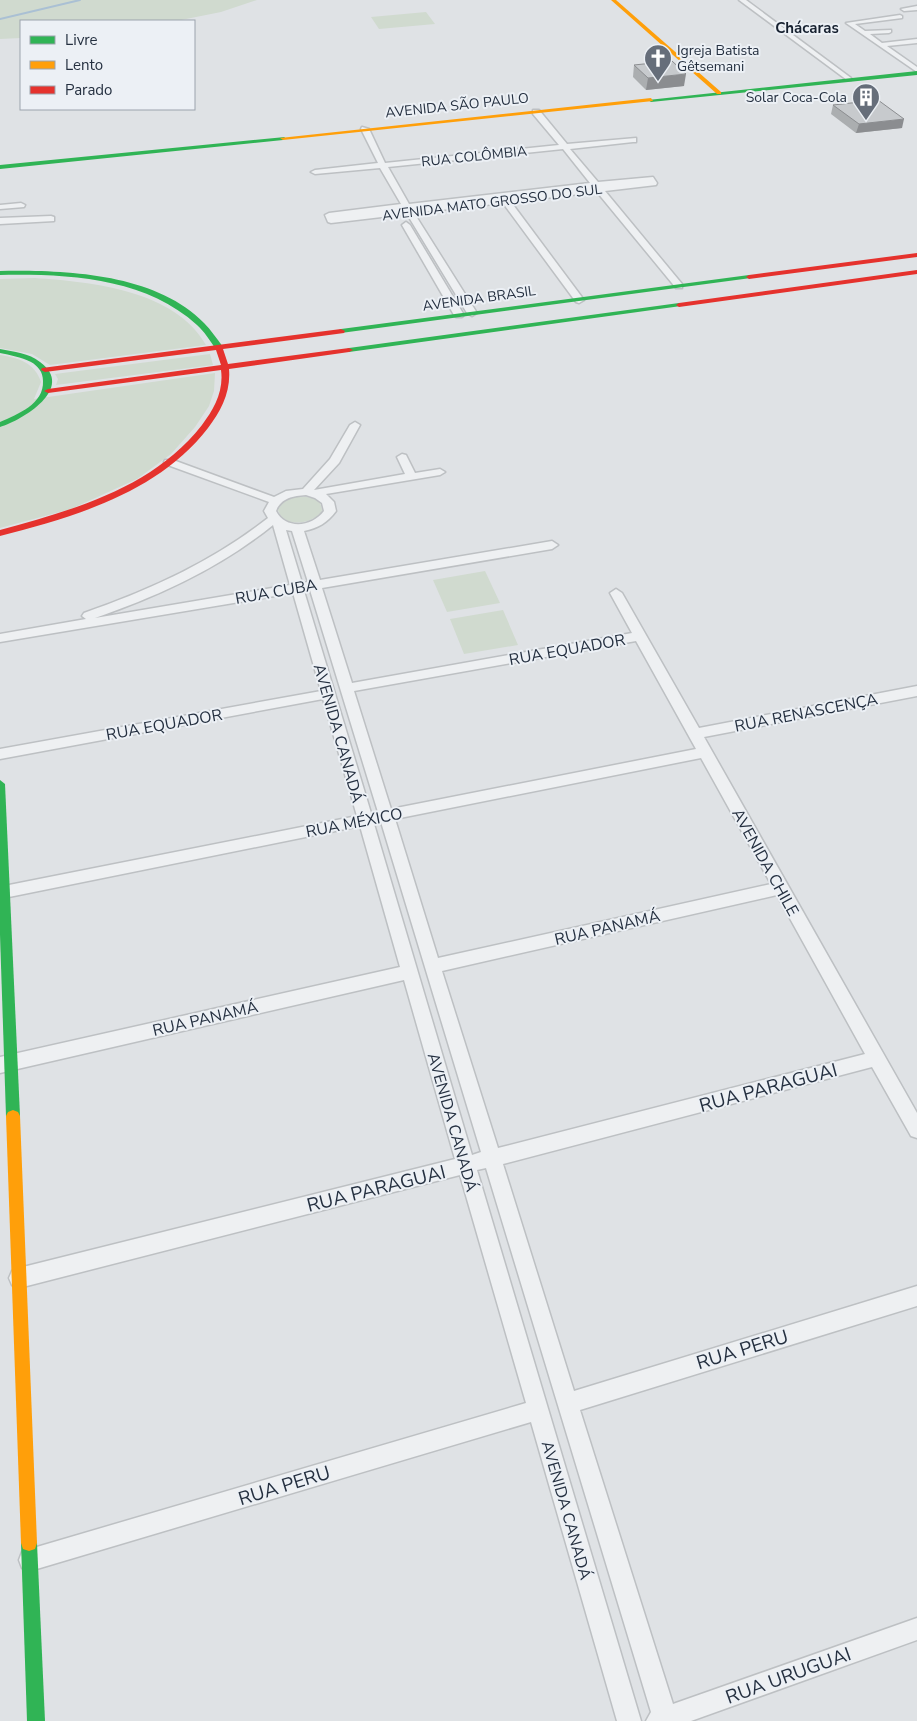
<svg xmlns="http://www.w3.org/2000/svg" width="917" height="1721" font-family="'Nunito Sans',sans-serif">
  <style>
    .green { fill: #d0dacf }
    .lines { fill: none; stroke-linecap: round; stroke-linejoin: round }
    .stream { stroke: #aac0d4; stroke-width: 2 }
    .street-casing { stroke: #bdc0c3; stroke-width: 3 }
    .street { fill: #eef0f2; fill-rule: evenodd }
    .fast { fill: #30b455; fill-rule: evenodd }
    .slow { fill: #ff9f0a; fill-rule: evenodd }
    .jam { fill: #e5322d; fill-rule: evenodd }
    .wall { fill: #abaeb0 }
    .shaded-wall { fill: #8b8d90 }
    .building { fill: #c7cacd; stroke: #8b8d90 }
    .labels { text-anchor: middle; stroke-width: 4; stroke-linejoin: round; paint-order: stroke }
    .far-poi-label { font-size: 14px; fill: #253040; stroke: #ecf0f5; text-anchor: start }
    .far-street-label { font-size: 14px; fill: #253040; stroke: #ecf0f5 }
    .far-neighbourhood-label { font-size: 15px; font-weight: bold; fill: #172130; stroke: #ecf0f5 }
    .street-label { font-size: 16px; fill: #253040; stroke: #ecf0f5 }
    .near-street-label { font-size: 19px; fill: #253040; stroke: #ecf0f5 }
  </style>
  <rect width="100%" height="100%" fill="#dfe2e5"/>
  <g class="green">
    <path d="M0 0H257L221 12 176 21H21V38L0 39Z"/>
    <path d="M426 12 435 24 379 29 371 17Z"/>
    <path d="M35 278C92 282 175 290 206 345L50 365 32 354 0 348V279Z"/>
    <path d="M210 354 213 365 56 385 58 379 55 374Z"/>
    <path d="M0 355C19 358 35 363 41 382L34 399 215 373 214 391 209 406 195 427 171 454 137 479 71 509 0 528Z"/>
    <path d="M294 497C305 496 322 496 322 511 314 524 283 529 278 510L283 502Z"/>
    <path d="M485 571 500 603 447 612 433 580Z"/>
    <path d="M503 610 518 645 464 654 450 619Z"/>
  </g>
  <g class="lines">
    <path class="stream" d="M0 19 80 0"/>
    <g class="street-casing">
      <g id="street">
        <path d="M739 0H746L851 78V80H847Z"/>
        <path d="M917 6V10L904 11 901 9Z"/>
        <path d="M900 15 902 16V18L855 24 865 31 891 30V32L889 33 870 34 882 43 917 39V43L887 46 917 67V72L846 23Z"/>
        <path d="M533 110H539L567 144 636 138V142H633L570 149 598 182 653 177 657 183 656 185 605 191 682 284V288H676L597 192 511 202 584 300 579 303 576 302 503 203 414 213 477 313 472 316 467 313 407 214 331 223 328 222 325 215 329 213 401 204 380 168 315 174 311 172 315 170 378 163 361 129 362 127 369 129 385 163 559 145 533 114ZM563 149 590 183 409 204 388 167Z"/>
        <path d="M21 203 25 205 24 207 0 209V205Z"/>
        <path d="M51 216 54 217V221L0 224V218Z"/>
        <path d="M406 222 410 225 464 315 462 317H456L454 315 402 225Z"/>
        <path d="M355 422 360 425 339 463 314 490 405 474 397 457 402 454 406 455 415 473 440 469 445 472 440 475 326 494 334 502 336 511C327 523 318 528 304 531L320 580 552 541 558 545 552 549 322 588 352 683 632 633 610 593 616 589 622 593 699 728 917 686V696L704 737 917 1113V1138L911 1136 872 1067 503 1164 574 1391 917 1286V1306L580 1410 673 1704 917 1618V1640L691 1721H646L651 1712 486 1168 477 1170 641 1721H617L531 1422 30 1571 22 1568 19 1560 22 1552 30 1549 526 1403 460 1175 19 1288 12 1285 9 1278 12 1271 19 1268 455 1159 404 980 0 1073V1057L400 967 360 826 4 898 0 897V887L4 886 357 816 323 699 0 759V749L321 691 293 593 0 642V634L86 619 82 616 84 613C150 590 212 562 268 518L264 511 269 502 165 464 164 462 165 460H173L274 497 286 491 303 489 330 459 350 425ZM306 495 315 498 322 503 324 511C312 527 286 530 276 511 281 498 293 496 306 495ZM273 525 290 585 95 618C159 596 220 568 273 525ZM286 530 292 531 308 582 302 583ZM310 590 378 812 371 813 304 591ZM636 641 696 749 391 809 354 691ZM701 758 771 884 438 958 395 819ZM381 822 481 1152 472 1155 374 824ZM777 895 865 1054 498 1148 442 971Z"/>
      </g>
    </g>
    <use href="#street" class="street"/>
    <g class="fast">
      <path d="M917 71V75L651 102 648 100Z"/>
      <path d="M285 137 283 140 0 169V165Z"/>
      <path d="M0 271C65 270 155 273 204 323 211 330 217 339 223 347L216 349C210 341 204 331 197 325 144 277 67 274 0 275Z"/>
      <path d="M749 275 752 277 751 278 341 333 337 331 341 329Z"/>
      <path d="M679 303 681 304V306L349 352 345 350 349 348Z"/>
      <path d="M0 349C14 352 29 353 40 362 76 388 23 420 0 427V422C18 414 44 404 43 381 43 372 38 366 31 362 21 357 10 355 0 353Z"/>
      <path d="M0 780 5 784 20 1116 18 1120 13 1122 8 1120 6 1116 0 935Z"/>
      <path d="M29 1535 35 1537 37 1543 45 1721H27L21 1543 23 1537Z"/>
    </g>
    <g class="slow">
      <path d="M611 0H616L721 92V94H717Z"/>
      <path d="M651 98 653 101 283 140 280 138Z"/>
      <path d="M13 1110 18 1112 20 1116 37 1543 35 1549 29 1551 23 1549 21 1543 6 1116 8 1112Z"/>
    </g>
    <g class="jam">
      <path d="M917 253V257L749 279 746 277 749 275Z"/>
      <path d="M917 270V274L679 307 676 305 679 303Z"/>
      <path d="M341 329 345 331 344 333 223 349 228 364 349 348 353 350 349 352 229 369C231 392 221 411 208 428 159 492 75 517 0 536V530C73 510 153 488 202 425 214 409 224 391 221 370L48 393 44 391 48 389 221 365 216 350 45 372 41 370 42 368Z"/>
    </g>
  </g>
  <g class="wall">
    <path d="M634 65 684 86 646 90 633 77Z"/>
    <path d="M833 105 902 128 856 133 831 114Z"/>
  </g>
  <g class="shaded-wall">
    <path d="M686 74 684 86 646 90 648 78Z"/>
    <path d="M904 119 902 128 856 133 859 124Z"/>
  </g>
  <g class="building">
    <path d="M672 61 686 74 648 78 634 65Z"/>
    <path d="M878 100 904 119 859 124 833 105Z"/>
  </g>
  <defs>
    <g id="church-pin" transform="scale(1.4375)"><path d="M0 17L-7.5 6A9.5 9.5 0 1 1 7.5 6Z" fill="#666e7a" stroke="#ecf0f5"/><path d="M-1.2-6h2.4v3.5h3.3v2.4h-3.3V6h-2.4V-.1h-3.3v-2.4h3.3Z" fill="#fff"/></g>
    <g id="building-pin" transform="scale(1.4375)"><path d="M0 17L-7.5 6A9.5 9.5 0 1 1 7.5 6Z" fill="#666e7a" stroke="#ecf0f5"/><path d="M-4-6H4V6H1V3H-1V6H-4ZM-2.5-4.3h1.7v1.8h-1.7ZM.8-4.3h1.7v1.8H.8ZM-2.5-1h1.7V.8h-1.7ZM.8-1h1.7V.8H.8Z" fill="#fff"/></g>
  </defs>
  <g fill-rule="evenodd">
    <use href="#church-pin" x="658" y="58"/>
    <use href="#building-pin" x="866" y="97"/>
  </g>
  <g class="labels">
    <g class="far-poi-label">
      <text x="677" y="55">Igreja Batista<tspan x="677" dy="16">Gêtsemani</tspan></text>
      <text x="847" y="102" text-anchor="end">Solar Coca-Cola</text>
    </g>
    <g class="far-street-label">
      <text transform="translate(457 105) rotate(-6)" y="5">AVENIDA SÃO PAULO</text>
      <text transform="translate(474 156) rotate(-6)" y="5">RUA COLÔMBIA</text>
      <text transform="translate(492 202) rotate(-7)" y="5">AVENIDA MATO GROSSO DO SUL</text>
      <text transform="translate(479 298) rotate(-8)" y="5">AVENIDA BRASIL</text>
    </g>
    <g class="far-neighbourhood-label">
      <text x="807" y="33">Chácaras</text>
    </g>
    <g class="street-label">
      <text transform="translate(276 591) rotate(-10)" y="6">RUA CUBA</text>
      <text transform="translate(567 649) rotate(-10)" y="6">RUA EQUADOR</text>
      <text transform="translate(806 712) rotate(-11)" y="6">RUA RENASCENÇA</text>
      <text transform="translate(164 724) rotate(-10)" y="6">RUA EQUADOR</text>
      <text transform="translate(339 733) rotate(74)" y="6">AVENIDA CANADÁ</text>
      <text transform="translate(354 822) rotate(-11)" y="6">RUA MÉXICO</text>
      <text transform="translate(766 862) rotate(61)" y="6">AVENIDA CHILE</text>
      <text transform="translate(607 927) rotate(-13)" y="6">RUA PANAMÁ</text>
      <text transform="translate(205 1018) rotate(-13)" y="6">RUA PANAMÁ</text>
      <text transform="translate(453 1122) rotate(74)" y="6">AVENIDA CANADÁ</text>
      <text transform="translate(567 1510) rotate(74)" y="6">AVENIDA CANADÁ</text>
    </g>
    <g class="near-street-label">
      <text transform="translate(768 1087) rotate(-15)" y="7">RUA PARAGUAI</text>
      <text transform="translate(376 1188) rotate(-14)" y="7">RUA PARAGUAI</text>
      <text transform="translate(742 1349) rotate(-17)" y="7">RUA PERU</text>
      <text transform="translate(284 1485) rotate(-17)" y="7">RUA PERU</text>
      <text transform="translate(788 1675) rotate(-20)" y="7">RUA URUGUAI</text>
    </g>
  </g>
  <rect x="20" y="20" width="175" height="90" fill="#ecf0f5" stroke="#9ca3ad"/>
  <rect x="30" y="36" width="25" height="8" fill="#30b455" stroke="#9ca3ad"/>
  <text x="65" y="45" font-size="15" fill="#253040">Livre</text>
  <rect x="30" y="61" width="25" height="8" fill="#ff9f0a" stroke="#9ca3ad"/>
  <text x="65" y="70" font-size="15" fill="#253040">Lento</text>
  <rect x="30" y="86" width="25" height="8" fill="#e5322d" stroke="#9ca3ad"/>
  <text x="65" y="95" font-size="15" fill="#253040">Parado</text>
</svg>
